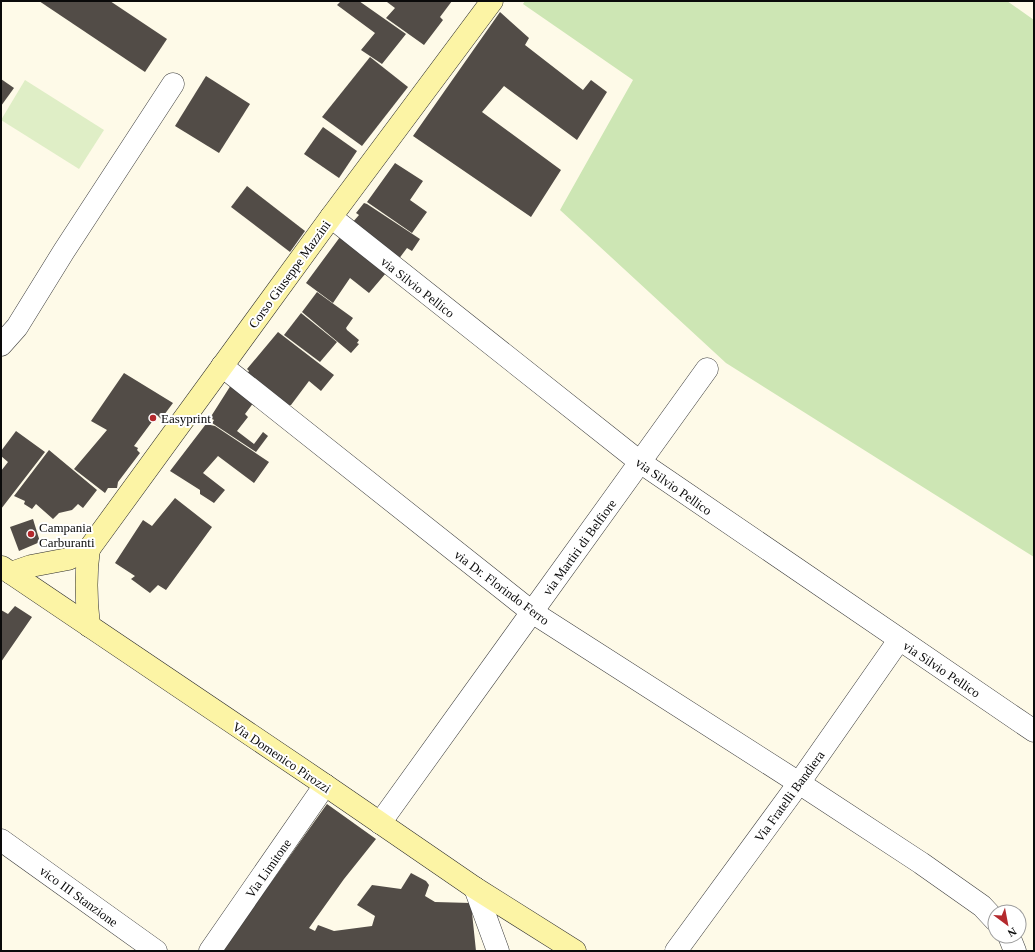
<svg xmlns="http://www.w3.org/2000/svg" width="1035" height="952" font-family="'Times New Roman',serif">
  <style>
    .green { fill: #cde6b4 }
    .pitch { fill: #dfeec6 }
    .building { fill: #524c47 }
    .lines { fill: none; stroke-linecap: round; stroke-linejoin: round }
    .street-casing { stroke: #3d3d3d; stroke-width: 23 }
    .secondary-casing { stroke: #2c2c2c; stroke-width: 23 }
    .street { stroke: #fff; stroke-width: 22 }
    .secondary { stroke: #fcf4a5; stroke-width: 22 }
    .poi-dot { fill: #b4292d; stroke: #fff; stroke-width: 1.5 }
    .labels { text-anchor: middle; stroke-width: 4; stroke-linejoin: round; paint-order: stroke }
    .street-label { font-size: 13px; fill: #0a0a0a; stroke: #fff }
    .poi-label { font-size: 13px; fill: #0a0a0a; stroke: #fff; text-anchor: start }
  </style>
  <rect width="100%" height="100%" fill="#fefae8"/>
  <path class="green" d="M525 1H1007L1034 20V557L726 363 560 210 633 80 523 4Z"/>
  <path class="pitch" d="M25 80 104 130 79 169 1 120Z"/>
  <g class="building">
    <path d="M39 1H110L167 39 145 72Z"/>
    <path d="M341 1H359L406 34 382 64 361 50 375 33 337 5Z"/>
    <path d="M389 1H452L440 17 443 20 424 45 386 18 395 8 387 2Z"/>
    <path d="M500 12 529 38 525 45 583 90 591 80 607 92 577 140 504 86 482 112 561 170 531 217 413 136Z"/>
    <path d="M370 57 408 87 362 146 322 117Z"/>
    <path d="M206 76 250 104 219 153 175 126Z"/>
    <path d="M1 79 14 88 1 106Z"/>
    <path d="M323 127 357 151 339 178 304 154Z"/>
    <path d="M395 163 423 181 410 200 427 212 412 233 367 202Z"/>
    <path d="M247 186 305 231 290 252 231 207Z"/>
    <path d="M364 203 367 204 420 239 412 251 407 248 398 260 352 223 359 215 356 213Z"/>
    <path d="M340 237 386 273 369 293 350 278 333 303 306 283Z"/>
    <path d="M317 292 353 318 346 328 347 330 359 340 357 343 359 344 351 353 302 312Z"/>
    <path d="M301 313 337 342 320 362 284 335Z"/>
    <path d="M278 332 334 375 321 391 309 381 291 405 285 406 246 375 249 371 247 369Z"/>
    <path d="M124 373 173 403 161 419 157 415 134 446 138 448 137 450 140 453 118 482 117 488H108L105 493 74 469 107 430 91 421Z"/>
    <path d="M231 385 254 402 245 414 248 417 237 431 254 444 263 432 268 436 256 452 212 423 214 420 210 418Z"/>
    <path d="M206 424 215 426 269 462 254 483 218 456 203 473 225 490 214 503 200 494V490L170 471Z"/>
    <path d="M16 431 45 452 1 509V471L8 462 1 456V451Z"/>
    <path d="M49 450 97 490 83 508 78 504 72 510 59 513 53 519 36 504 32 509 24 504 25 501 14 496Z"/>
    <path d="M175 498 212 527 166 590 158 585 150 593 131 579 135 576 115 563 143 520 152 526Z"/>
    <path d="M33 519 40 542 19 551 10 527Z"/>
    <path d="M15 606 32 617 1 662V610L8 614Z"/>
    <path d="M327 804 376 839 344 879 309 928 315 931 318 925 334 931 372 926 375 916 357 905 372 885 401 889 411 873 426 881 429 885 425 896 435 902 471 903 476 951H222Z"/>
  </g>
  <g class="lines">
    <g class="street-casing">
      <g id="street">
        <path d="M331 217 640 462 1034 731"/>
        <path d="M1 345 17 327 64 251 173 84"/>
        <path d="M222 366 532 612 799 783 921 863 982 906 995 920"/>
        <path d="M380 823 707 369"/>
        <path d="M1 840 156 951"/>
        <path d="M475 888 498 951"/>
        <path d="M1009 936 1015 951"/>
        <path d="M210 951 325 785"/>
        <path d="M676 951 799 783 899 640"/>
      </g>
    </g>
    <g class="secondary-casing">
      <g id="secondary">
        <path d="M89 549C85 576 86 600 89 626"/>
        <path d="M2 567 325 785 475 888 575 951"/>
        <path d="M11 573 31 566 68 559 89 549 331 217 492 1"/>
      </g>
    </g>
    <use href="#street" class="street"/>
    <use href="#secondary" class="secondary"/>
  </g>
  <g class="poi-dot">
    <circle cx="153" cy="418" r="4"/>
    <circle cx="31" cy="534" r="4"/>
  </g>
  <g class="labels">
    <g class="street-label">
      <text transform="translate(289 274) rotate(-54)" y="5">Corso Giuseppe Mazzini</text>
      <text transform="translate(418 287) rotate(38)" y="5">via Silvio Pellico</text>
      <text transform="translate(674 486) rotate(35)" y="5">via Silvio Pellico</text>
      <text transform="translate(579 547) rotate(-54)" y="5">via Martiri di Belfiore</text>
      <text transform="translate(502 587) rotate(37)" y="5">via Dr. Florindo Ferro</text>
      <text transform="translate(942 669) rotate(34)" y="5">via Silvio Pellico</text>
      <text transform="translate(282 757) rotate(34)" y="5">Via Domenico Pirozzi</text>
      <text transform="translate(789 796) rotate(-54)" y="5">Via Fratelli Bandiera</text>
      <text transform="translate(268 868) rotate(-55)" y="5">Via Limitone</text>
      <text transform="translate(79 896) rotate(36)" y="5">vico III Stanzione</text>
    </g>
    <g class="poi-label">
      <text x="161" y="423">Easyprint</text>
      <text x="39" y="532">Campania<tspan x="39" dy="15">Carburanti</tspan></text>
    </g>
  </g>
  <rect width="1035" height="952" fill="none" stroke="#0a0a0a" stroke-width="4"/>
  <g transform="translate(1007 924) rotate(148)"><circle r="19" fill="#ffffff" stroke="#9d9d9d"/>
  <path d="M0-3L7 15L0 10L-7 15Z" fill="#b4292d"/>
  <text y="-6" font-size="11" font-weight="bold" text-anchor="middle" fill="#0a0a0a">N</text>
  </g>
</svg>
